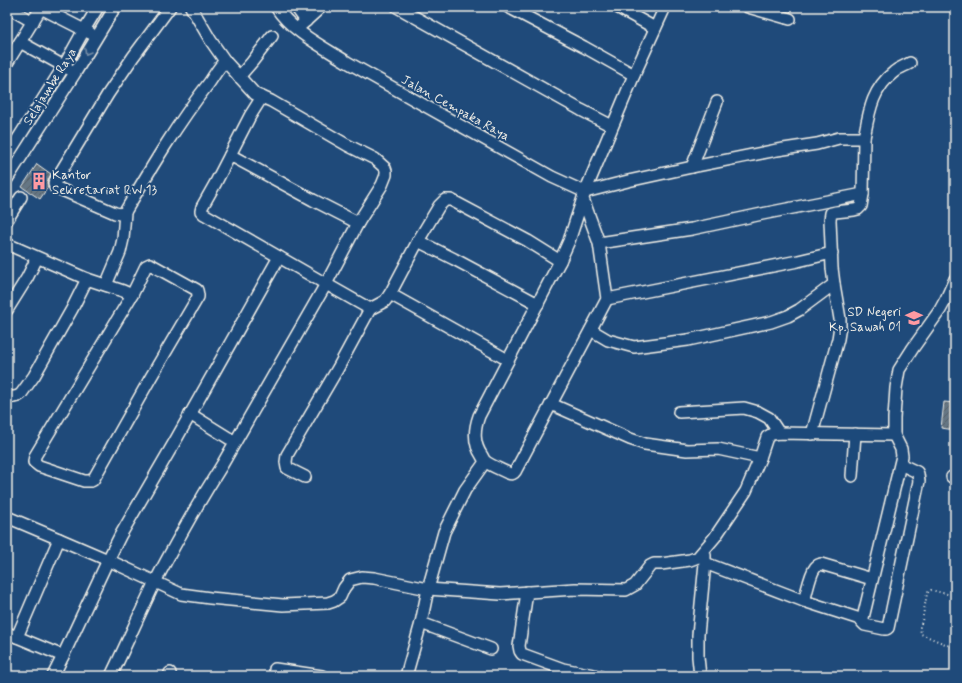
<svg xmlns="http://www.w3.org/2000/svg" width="962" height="683" font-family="Mynerve,sans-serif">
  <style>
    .building { fill: url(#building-hatch); stroke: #f4f1e8 }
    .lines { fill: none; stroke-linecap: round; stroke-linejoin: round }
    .minor-casing { stroke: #f4f1e8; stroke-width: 14 }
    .path { stroke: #f4f1e8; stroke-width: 2; stroke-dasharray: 1 3; stroke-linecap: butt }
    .minor { stroke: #1f4a7a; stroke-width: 11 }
    .oneway { stroke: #748da6 }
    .labels { text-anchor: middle; stroke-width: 4; stroke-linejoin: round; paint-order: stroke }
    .street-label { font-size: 13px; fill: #f4f1e8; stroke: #1f4a7a }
    .poi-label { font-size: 13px; fill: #f4f1e8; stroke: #1f4a7a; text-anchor: start }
  </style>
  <defs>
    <pattern id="building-hatch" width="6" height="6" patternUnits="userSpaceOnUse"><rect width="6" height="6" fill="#657684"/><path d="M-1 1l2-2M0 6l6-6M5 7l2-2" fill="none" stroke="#575f65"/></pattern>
  </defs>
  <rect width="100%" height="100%" fill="#1f4a7a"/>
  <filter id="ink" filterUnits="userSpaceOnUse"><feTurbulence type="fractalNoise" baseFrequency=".025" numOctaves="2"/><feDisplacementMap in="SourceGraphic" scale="8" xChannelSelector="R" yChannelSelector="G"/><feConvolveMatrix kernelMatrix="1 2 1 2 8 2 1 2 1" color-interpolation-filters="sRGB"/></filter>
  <g filter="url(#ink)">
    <g class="building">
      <path d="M37 164 51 174 47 182 48 187 40 199 22 187Z"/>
      <path d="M944 402 955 403V430L941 428Z"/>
    </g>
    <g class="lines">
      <g class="minor-casing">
        <g id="minor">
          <path d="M7 7 33 22"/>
          <path d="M170 7 133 57 108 94 54 183 55 187 115 213 120 214 125 212C151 168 177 124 209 83 214 76 218 68 225 61"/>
          <path d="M191 7 211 41 225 61 255 94 271 101 347 145 375 159 385 168 386 171V175L382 185 358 223 326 284 279 257"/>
          <path d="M276 7C291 31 323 47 347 62L552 177 585 192 628 181 692 167 777 150 817 144 839 138H864L863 194 861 206 858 209 854 210 835 212 831 213 830 220 832 268 834 284 799 310 788 316 771 322 688 340 634 347 608 340 591 330"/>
          <path d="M296 7 306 21"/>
          <path d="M397 7 581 110 612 126"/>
          <path d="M508 7 584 47 634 75"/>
          <path d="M617 7 655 28"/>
          <path d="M748 7 790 19"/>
          <path d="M297 29 321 7"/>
          <path d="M7 63 20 42"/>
          <path d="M69 69 20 42 41 8 90 33"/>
          <path d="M239 77 252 62 272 36"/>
          <path d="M262 97 250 116 215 184 202 207 201 211 204 214 279 257 174 443 120 536 108 560 181 594 210 598 283 605 328 603 334 601 340 597 344 588 350 580 362 577 374 578 428 589 500 594 575 589 626 590 635 585 650 566 654 564H661L690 560 698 557 715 537 746 491 760 458 767 437 772 434 779 433 894 435V418L896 388 899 370 913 348 940 310 946 299 955 279"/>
          <path d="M864 138C869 112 872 89 894 72 898 68 905 66 910 63"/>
          <path d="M230 155 313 200 358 223"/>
          <path d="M7 156 64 66 84 30 98 7"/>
          <path d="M692 167 717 102"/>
          <path d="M7 179 75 73 115 7"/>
          <path d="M583 199 599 243 607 299 517 468C515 473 513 475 508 473 502 470 489 465 485 461 484 460 483 458 482 456 473 443 474 430 479 416L560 261 569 241 585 192 634 75 665 7"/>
          <path d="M7 220 21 197"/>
          <path d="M599 243 692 229 762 214 863 194"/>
          <path d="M7 244 87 279 123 291 132 295"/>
          <path d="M150 264 197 290 198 295V297L151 377 93 480 91 481H84L39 466 34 462 35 456 132 295 146 266Z"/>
          <path d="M106 285 120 252 123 239 125 212"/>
          <path d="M390 294 508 360"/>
          <path d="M607 299 798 261 832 253"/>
          <path d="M538 304 454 259 418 241 439 206 445 200H451L528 241 560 261"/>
          <path d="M7 310 27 278 37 258"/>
          <path d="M7 396 10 397H14L18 396 21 394 34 376 72 309 87 279"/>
          <path d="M551 404 630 439 645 444 687 450 718 449 760 458"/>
          <path d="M679 412 744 408 758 412 769 418 779 433"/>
          <path d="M190 414 235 442"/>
          <path d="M812 434 838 339 840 326V319L834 284"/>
          <path d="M894 435 901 449 902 456 862 622 865 625 884 629H886L888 628 919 481 918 474 917 472 900 464"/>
          <path d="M852 476 855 434"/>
          <path d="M305 477 287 468 286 462 287 455 338 368 370 309 385 301 390 294 418 241"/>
          <path d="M952 477 955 478"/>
          <path d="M7 517 59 539 17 637 7 633"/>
          <path d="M705 563 804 601 863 620"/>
          <path d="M527 592 519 646 520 651 522 654 563 669 599 676"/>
          <path d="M804 601C807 592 810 574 815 568 817 565 818 565 821 564L872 579"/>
          <path d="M421 623 491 649"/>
          <path d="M17 637 63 656 108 560 59 539"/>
          <path d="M275 669 322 676"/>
          <path d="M53 676 63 656"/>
          <path d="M111 676C126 645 140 613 155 582 176 542 198 503 222 465L326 284 370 309"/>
          <path d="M169 676 170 673"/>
          <path d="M406 676 421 623 428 589 444 532 465 490 485 462"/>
          <path d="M700 676 698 657V635L705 563V555"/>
        </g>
      </g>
      <path class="path" d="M955 596 931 590 929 591 927 594 922 621 920 627 921 634 950 646 955 647"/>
      <use href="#minor" class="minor"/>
    </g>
    <defs><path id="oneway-chevron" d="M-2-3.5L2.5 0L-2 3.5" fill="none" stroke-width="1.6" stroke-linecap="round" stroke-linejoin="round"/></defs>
    <use class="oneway" href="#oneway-chevron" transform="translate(87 52) rotate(121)"/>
  </g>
  <defs>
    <g id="building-bare" transform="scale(1.38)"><path d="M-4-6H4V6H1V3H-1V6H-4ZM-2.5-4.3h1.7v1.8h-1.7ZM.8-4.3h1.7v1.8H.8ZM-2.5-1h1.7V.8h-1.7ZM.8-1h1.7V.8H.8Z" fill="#ff9aa2" stroke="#1f4a7a" stroke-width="2.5" paint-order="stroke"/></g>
    <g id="school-bare" transform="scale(1.38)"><path d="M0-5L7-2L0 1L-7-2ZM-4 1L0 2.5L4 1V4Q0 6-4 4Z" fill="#ff9aa2" stroke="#1f4a7a" stroke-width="2.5" paint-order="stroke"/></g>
  </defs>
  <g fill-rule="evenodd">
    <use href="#building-bare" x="39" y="181"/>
    <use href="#school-bare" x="914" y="318"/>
  </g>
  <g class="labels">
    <g class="street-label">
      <text transform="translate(49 86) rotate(-58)" y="5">Selajambe Raya</text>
      <text transform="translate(456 107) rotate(29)" y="5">Jalan Cempaka Raya</text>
    </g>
    <g class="poi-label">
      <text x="52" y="179">Kantor<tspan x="52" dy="15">Sekretariat RW 13</tspan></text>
      <text x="901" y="316" text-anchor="end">SD Negeri<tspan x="901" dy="15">Kp. Sawah 01</tspan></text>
    </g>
  </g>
  <rect width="962" height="683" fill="none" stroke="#1f4a7a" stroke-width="24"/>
  <rect x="12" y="12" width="938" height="659" fill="none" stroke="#f4f1e8" stroke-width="1.5" filter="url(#ink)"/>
</svg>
